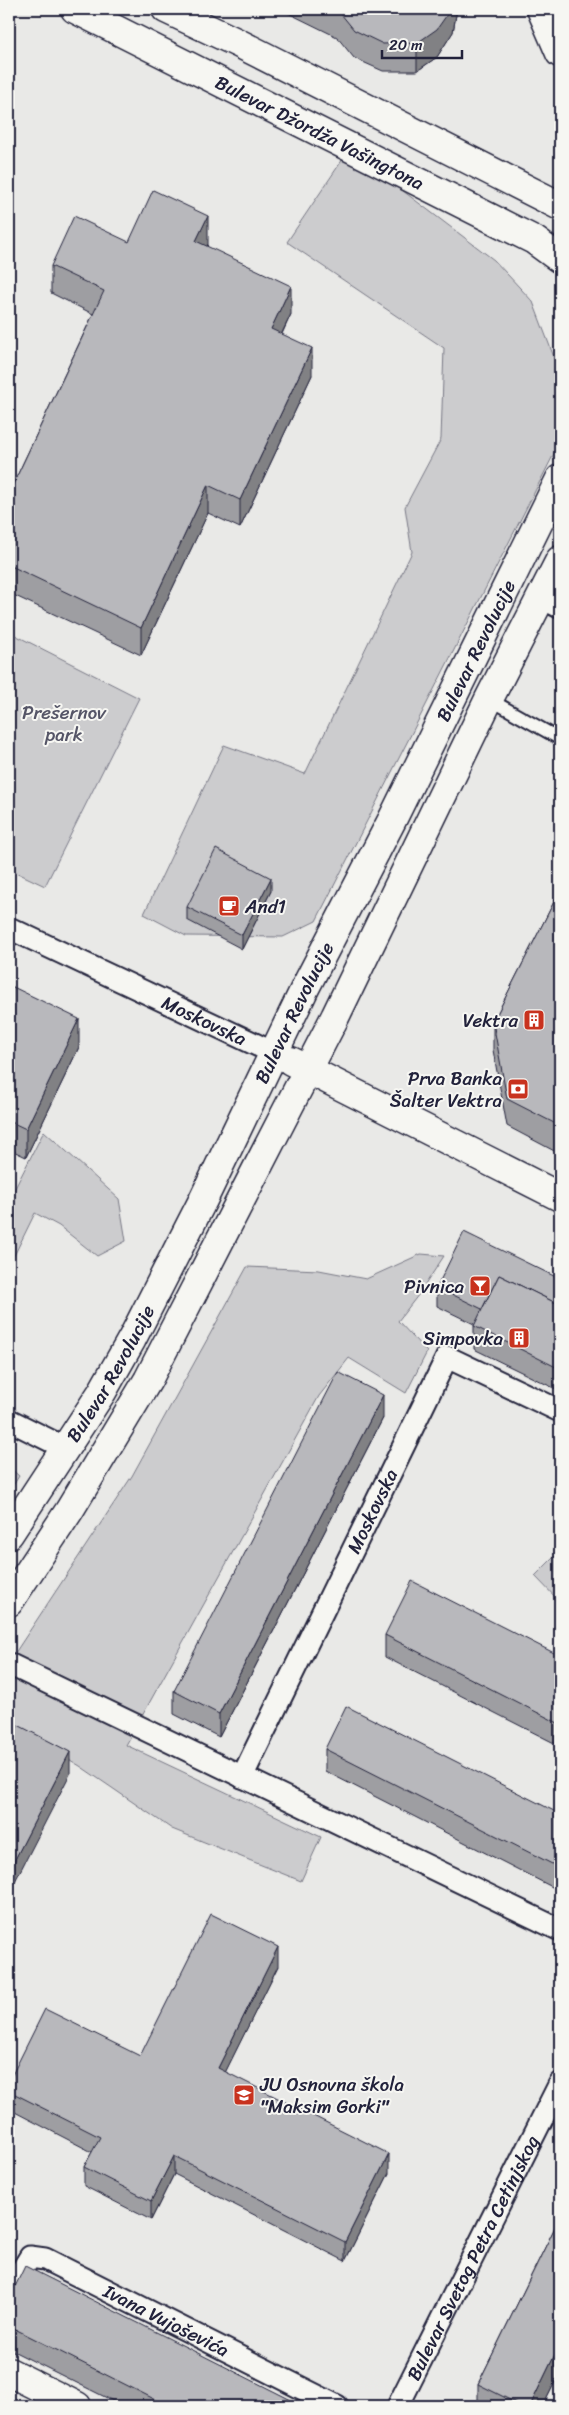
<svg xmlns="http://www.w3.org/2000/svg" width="569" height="2415" font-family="Sriracha,sans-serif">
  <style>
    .green { fill: #ccccce; stroke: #777784 }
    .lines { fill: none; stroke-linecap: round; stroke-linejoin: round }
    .lane-casing { stroke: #22223b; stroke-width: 15 }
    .street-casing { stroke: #22223b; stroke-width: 25 }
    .secondary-casing { stroke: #22223b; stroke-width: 31 }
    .lane { stroke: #f6f6f2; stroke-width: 11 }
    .street { stroke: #f6f6f2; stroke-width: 21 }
    .secondary { stroke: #f6f6f2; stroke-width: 28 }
    .wall { fill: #9e9ea2; stroke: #22223b }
    .shaded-wall { fill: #818184; stroke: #22223b }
    .building { fill: #b8b8bc; stroke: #22223b }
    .labels { text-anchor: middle; stroke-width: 4; stroke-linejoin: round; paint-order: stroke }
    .street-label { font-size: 19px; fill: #22223b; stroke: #f6f6f2 }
    .park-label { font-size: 19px; fill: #555567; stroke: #f6f6f2 }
    .poi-label { font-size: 19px; fill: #22223b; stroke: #f6f6f2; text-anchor: end }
  </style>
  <rect width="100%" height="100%" fill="#e9e9e7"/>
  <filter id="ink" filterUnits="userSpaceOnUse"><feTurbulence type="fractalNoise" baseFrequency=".02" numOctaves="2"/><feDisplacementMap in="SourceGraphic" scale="10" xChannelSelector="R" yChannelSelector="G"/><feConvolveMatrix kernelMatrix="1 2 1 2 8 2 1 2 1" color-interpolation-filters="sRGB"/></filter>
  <g filter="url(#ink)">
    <g class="green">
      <path d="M349 150 494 260 533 302 557 365 560 390V442L316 921 283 937 186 936 144 914 224 745 305 774 412 552 405 507 441 439 444 348 287 242Z"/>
      <path d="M9 632 139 698 45 886 9 869Z"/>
      <path d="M44 1131 119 1199 126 1241 97 1256 59 1226 35 1213 9 1266V1200Z"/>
      <path d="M421 1254 444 1256 419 1294 398 1321 427 1352 406 1393 349 1358 319 1396 126 1745 321 1837 301 1881 172 1829 80 1766 15 1727 9 1736V1662L132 1476 247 1267 319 1270 366 1279Z"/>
      <path d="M9 1467 19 1476 9 1492Z"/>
      <path d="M560 1551V1602L535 1576Z"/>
    </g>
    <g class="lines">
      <g class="lane-casing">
        <g id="lane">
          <path d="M539 602 560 613"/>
          <path d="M489 699 560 739"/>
        </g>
      </g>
      <g class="street-casing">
        <g id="street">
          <path id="s1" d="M9 928 274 1053"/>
          <path d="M9 1420 65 1448"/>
          <path d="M9 1664 560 1930"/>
          <path id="s2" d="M242 1777 447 1357 560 1411"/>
          <path id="s3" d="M9 2291 30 2257 45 2259 337 2406"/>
          <path id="s4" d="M398 2406 560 2083"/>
        </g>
      </g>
      <g class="secondary-casing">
        <g id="secondary">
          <path id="s5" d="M75 9 534 240 560 259"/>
          <path d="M166 9 238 43 560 206"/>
          <path d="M541 9 560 53"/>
          <path d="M291 1061 560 1197"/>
          <path id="s6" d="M9 1534 102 1392 132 1339 203 1200 306 986 392 820 560 479"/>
          <path d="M9 1602 69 1511 148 1380 335 1017 489 699 560 560"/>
          <path d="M9 2372 77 2406"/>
        </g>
      </g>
      <use href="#lane" class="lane"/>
      <use href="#street" class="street"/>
      <use href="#secondary" class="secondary"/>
    </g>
    <g class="wall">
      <path d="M280 9H457L453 32 437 57 417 71H383L354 58 337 37Z"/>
      <path d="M129 242 208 244 207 247 291 314 282 334 312 375 240 528 208 513 141 655 9 593V493L93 314 51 293V266Z"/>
      <path d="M560 890V1154L507 1126 493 1050V1022Z"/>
      <path d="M271 891 242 949 187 920V907Z"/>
      <path d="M9 985 79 1047 26 1157 9 1149Z"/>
      <path d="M560 1279V1391L474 1349V1324L437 1306V1287Z"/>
      <path d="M383 1418 219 1737 174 1714V1691Z"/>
      <path d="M385 1635 560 1656V1746L385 1657Z"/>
      <path d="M325 1749 560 1814V1891L325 1771Z"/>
      <path d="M278 1966 225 2072 389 2173 345 2261 174 2174 151 2220 84 2186V2167L92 2152 9 2109V2081L140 2056Z"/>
      <path d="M560 2217V2372L543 2406H478V2384Z"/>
      <path d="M9 2299 303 2406H123L9 2349Z"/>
    </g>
    <g class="shaded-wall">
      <path d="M451 9H457L453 32 437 57 417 71V43Z"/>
      <path d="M208 216V244L196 269V241Z"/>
      <path d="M291 286V314L271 356V329Z"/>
      <path d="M312 348V375L240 528V500Z"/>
      <path d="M208 485V513L141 655V628Z"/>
      <path d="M271 878V891L242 949V935Z"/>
      <path d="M79 1019V1047L26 1157V1129Z"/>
      <path d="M560 1053V1081L557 1060Z"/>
      <path d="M383 1395V1418L219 1737V1714Z"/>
      <path d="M70 1752V1774L9 1893V1871Z"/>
      <path d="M278 1947V1966L218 2087V2068Z"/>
      <path d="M389 2154V2173L345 2261V2242Z"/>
      <path d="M174 2156V2174L151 2220V2201Z"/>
      <path d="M560 2344V2372L543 2406H530Z"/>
    </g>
    <g class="building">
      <path d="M337 9H451L437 29 417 43 383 44 354 30Z"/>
      <path d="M153 190 208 216 196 241 291 286 271 329 312 348 240 500 208 485 141 628 9 565V493L104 291 51 266 74 216 129 242Z"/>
      <path d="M216 849 271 878 242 935 187 907Z"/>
      <path d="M560 890V1053L557 1060 560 1062V1126L507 1099 493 1022Z"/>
      <path d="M9 985 79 1019 26 1129 9 1121Z"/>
      <path d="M464 1232 560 1279V1305L499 1275 482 1309 437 1287Z"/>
      <path d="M499 1275 560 1305V1369L474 1326Z"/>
      <path d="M338 1372 383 1395 219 1714 174 1691Z"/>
      <path d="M412 1581 560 1656V1724L385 1635Z"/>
      <path d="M346 1706 560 1814V1868L325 1749Z"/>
      <path d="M18 1725 70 1752 9 1871V1744Z"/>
      <path d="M211 1914 278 1947 218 2068 389 2154 345 2242 174 2156 151 2201 84 2167 100 2137 9 2091V2081L45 2009 140 2056Z"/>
      <path d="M560 2217V2344L530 2406H522L478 2384Z"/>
      <path d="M25 2266 303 2406H168L9 2326V2299Z"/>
    </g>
  </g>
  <defs>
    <g id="cafe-square" transform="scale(1.125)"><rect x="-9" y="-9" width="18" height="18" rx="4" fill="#c8321e" stroke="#f6f6f2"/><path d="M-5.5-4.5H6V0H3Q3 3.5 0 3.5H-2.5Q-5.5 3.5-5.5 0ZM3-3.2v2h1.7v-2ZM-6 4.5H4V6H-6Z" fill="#fff"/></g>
    <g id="building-square" transform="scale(1.125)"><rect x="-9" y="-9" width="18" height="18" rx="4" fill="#c8321e" stroke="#f6f6f2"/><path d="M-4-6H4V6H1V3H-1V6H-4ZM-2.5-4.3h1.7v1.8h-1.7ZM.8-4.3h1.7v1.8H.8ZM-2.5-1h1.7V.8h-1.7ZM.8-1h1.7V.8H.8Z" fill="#fff"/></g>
    <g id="bank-square" transform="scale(1.125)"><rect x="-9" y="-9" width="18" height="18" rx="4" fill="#c8321e" stroke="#f6f6f2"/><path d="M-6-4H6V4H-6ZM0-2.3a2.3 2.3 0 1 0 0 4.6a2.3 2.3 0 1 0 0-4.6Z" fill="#fff"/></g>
    <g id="bar-square" transform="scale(1.125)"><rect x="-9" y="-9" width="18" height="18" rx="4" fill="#c8321e" stroke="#f6f6f2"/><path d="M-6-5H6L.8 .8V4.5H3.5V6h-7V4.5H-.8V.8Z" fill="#fff"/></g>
    <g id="school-square" transform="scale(1.125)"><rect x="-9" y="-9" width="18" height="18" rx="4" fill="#c8321e" stroke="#f6f6f2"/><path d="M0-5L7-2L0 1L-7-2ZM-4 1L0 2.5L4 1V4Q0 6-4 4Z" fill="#fff"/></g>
  </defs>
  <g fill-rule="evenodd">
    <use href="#cafe-square" x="229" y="906"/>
    <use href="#building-square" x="534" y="1020"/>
    <use href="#bank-square" x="518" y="1089"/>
    <use href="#bar-square" x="480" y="1286"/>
    <use href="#building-square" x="519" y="1338"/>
    <use href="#school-square" x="244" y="2095"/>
  </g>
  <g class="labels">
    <g class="street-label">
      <text dy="7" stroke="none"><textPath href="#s5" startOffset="274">Bulevar Džordža Vašingtona</textPath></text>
      <text dy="7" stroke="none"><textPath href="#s6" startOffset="1000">Bulevar Revolucije</textPath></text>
      <text dy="7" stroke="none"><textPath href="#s6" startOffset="595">Bulevar Revolucije</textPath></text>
      <text dy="7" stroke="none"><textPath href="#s1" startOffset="216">Moskovska</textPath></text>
      <text dy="7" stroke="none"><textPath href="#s6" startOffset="190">Bulevar Revolucije</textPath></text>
      <text dy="7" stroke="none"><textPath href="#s2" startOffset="296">Moskovska</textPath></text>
      <text dy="7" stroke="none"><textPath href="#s4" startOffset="166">Bulevar Svetog Petra Cetinjskog</textPath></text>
      <text dy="7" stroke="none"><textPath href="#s3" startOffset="191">Ivana Vujoševića</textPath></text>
    </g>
    <g class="park-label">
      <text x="64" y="719">Prešernov<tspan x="64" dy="22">park</tspan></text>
    </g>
    <g class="poi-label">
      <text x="245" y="913" text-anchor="start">And1</text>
      <text x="518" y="1027">Vektra</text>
      <text x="502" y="1085">Prva Banka<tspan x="502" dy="22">Šalter Vektra</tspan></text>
      <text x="464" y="1293">Pivnica</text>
      <text x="503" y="1345">Simpovka</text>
      <text x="260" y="2091" text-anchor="start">JU Osnovna škola<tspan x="260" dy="22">"Maksim Gorki"</tspan></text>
    </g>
  </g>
  <rect width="569" height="2415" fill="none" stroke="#f6f6f2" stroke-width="30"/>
  <rect x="15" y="15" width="539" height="2385" fill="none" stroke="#22223b" stroke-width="2" filter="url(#ink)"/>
  <path d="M382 50v8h80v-8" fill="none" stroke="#22223b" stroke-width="2.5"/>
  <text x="389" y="50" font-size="15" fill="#22223b" stroke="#f6f6f2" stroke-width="4" paint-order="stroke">20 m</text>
</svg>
